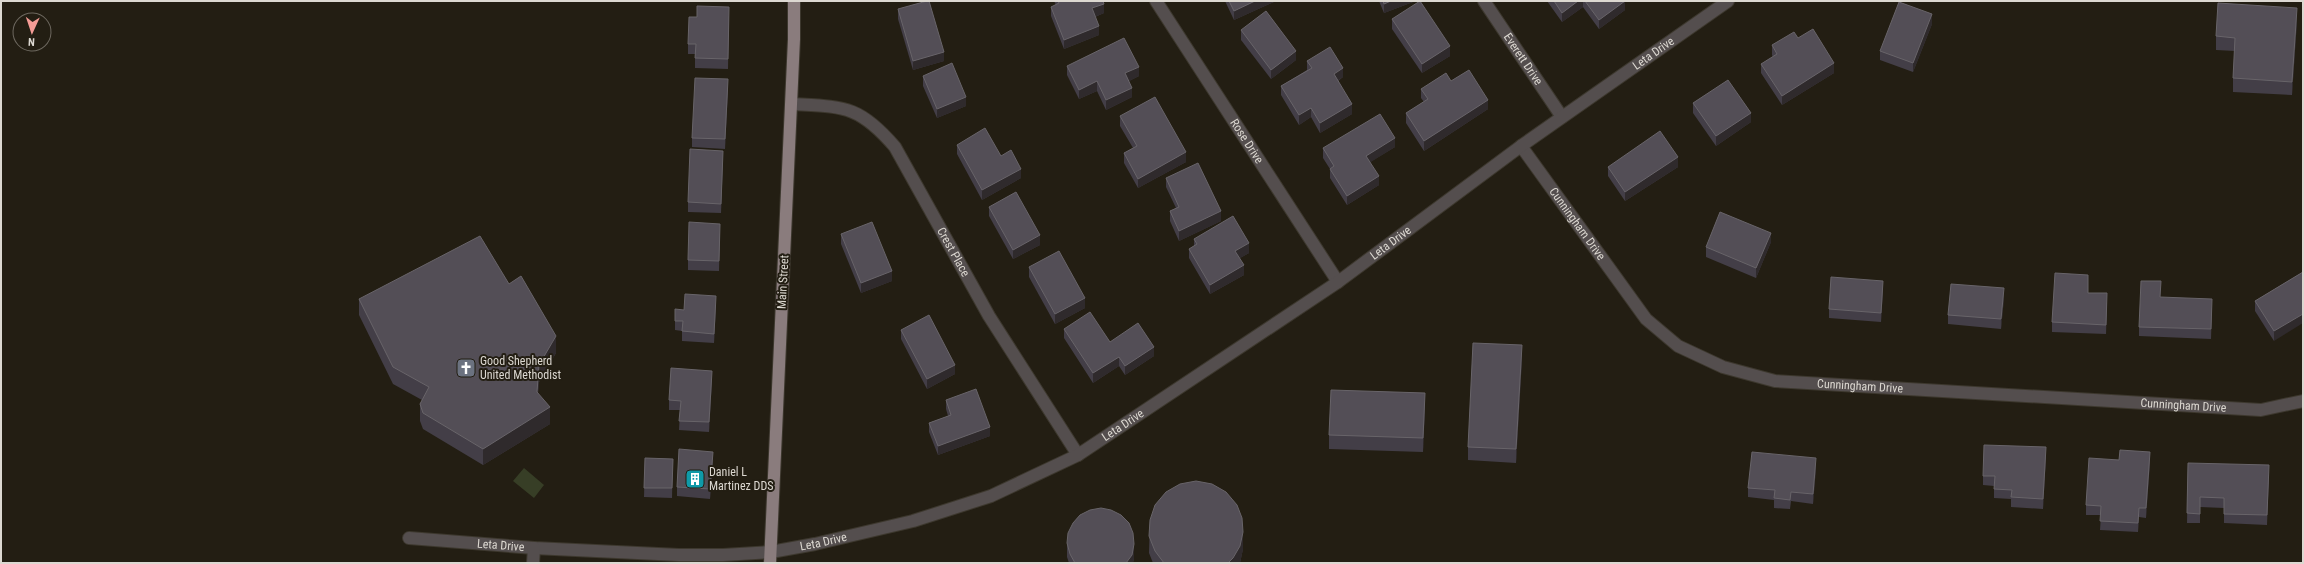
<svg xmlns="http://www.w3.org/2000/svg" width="2304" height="564" font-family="'Roboto Condensed',sans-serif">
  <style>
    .green { fill: #373e26 }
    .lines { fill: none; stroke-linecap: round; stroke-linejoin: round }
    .minor-casing { stroke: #3d382e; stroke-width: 14 }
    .major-casing { stroke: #3d382e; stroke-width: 14 }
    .minor { stroke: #544e4e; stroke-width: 12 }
    .major { stroke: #8a7c7d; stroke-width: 12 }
    .wall { fill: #433e47 }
    .shaded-wall { fill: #2f2a2c }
    .building { fill: #534e56; stroke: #686469 }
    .labels { text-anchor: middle; stroke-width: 4; stroke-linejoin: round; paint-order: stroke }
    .street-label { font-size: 12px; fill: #dcd8d1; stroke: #231e13 }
    .poi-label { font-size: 12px; fill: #dcd8d1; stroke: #231e13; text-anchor: start }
  </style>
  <rect width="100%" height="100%" fill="#231e13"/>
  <path class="green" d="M524 468 544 485 534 498 513 481Z"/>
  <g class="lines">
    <g class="minor-casing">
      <g id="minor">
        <path id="s1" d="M1156 1 1338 282"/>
        <path id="s2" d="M1484 1 1562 117"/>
        <path id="s3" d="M792 104C844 107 859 105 895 147L989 316 1078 455"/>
        <path id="s4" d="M1521 146 1646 319 1678 346 1723 367 1775 381 2261 410 2303 401"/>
        <path id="s5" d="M409 538 534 548 679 555H723L771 552 815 544 913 521 991 496 1078 455 1338 282 1521 146 1728 1"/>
        <path d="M533 563 534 548"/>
      </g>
    </g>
    <g class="major-casing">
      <path id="major" d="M770 563 794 39V1"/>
    </g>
    <use href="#minor" class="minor"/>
    <use href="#major" class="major"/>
  </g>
  <g class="wall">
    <path d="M1054 1H1103L1104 13 1095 17 1099 35 1064 49 1051 16V7L1056 5Z"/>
    <path d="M1225 1H1276L1234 20Z"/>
    <path d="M1379 1H1413V2L1384 13Z"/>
    <path d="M1547 1H1625V10L1599 29 1583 7 1562 22Z"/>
    <path d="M898 9 944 61 913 70 898 19Z"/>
    <path d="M729 16 728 69 695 68V54H688V44Z"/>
    <path d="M1392 19 1450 56 1422 73 1392 29Z"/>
    <path d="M2297 21 2292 95 2233 92V78L2235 51 2216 50V36Z"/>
    <path d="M1932 24 1913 72 1880 60V51Z"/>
    <path d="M1241 30 1296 60 1271 79 1241 40Z"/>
    <path d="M1798 38 1834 73 1782 105 1761 73V64L1773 57 1772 55V45Z"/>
    <path d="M1307 61 1343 77 1338 81 1352 114 1320 133 1311 117 1299 125 1281 95V86L1307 70Z"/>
    <path d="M1067 66 1139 76 1129 81 1132 97 1106 110 1097 91 1079 99 1067 75Z"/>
    <path d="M923 76 966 106 937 118 923 86Z"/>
    <path d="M1451 81 1488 109 1424 151 1406 123V113L1424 102 1421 98V89Z"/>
    <path d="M728 89 725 149 692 147V138Z"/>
    <path d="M1693 103 1751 122 1716 146 1693 113Z"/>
    <path d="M1120 116 1186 162 1138 188 1124 163V153L1133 148 1120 126Z"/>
    <path d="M957 145 1001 156 1021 178 982 200 957 154Z"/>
    <path d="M1395 147 1370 162 1379 185 1347 205 1330 178V169L1323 158V148Z"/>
    <path d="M723 160 721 213 688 212V202Z"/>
    <path d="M1608 167H1678L1625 201 1608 176Z"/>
    <path d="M1166 178 1221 221 1179 241 1170 221V211L1176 208 1166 187Z"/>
    <path d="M989 207 1040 245 1013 259 989 216Z"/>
    <path d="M720 233 719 271 688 270V260Z"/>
    <path d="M841 234 892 281 861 293 841 244Z"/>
    <path d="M1194 239 1249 253 1240 258 1244 275 1210 294 1189 258V249L1194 246Z"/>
    <path d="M1771 242 1756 278 1706 257V247Z"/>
    <path d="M1029 267 1085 308 1055 324 1029 277Z"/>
    <path d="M2303 272 2274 341 2255 311V301Z"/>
    <path d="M509 284 556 353 539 382 538 393 550 424 483 465 423 429 420 421V404L422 400 393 384 359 315V299Z"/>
    <path d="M1883 290 1881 322 1829 318V309Z"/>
    <path d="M2088 293 2107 303 2106 334 2052 332V322Z"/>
    <path d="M2161 297 2212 308 2211 339 2139 336V327Z"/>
    <path d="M2004 298 2001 329 1948 324V315Z"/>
    <path d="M716 306 714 343 682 341V331L675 330V321L684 310Z"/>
    <path d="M1064 329 1110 342 1154 356 1125 375 1119 366 1093 383 1064 338Z"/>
    <path d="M901 330 955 374 927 389 901 339Z"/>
    <path d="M1522 359 1516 463 1468 460V447Z"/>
    <path d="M712 380 709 432 679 430 680 410H669V400Z"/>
    <path d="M946 400 990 436 938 455 929 432V423L948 416 946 409Z"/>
    <path d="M1425 407 1423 452 1329 449V435Z"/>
    <path d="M2046 457 2043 509 2011 507V499L1994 498V486L1983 485V476Z"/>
    <path d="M645 458 673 459 672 498 644 497Z"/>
    <path d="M713 461 710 499 677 496V487Z"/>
    <path d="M2150 462 2146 518 2139 517 2138 532 2100 530 2101 515H2086V505Z"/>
    <path d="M2188 463 2269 475 2267 525 2224 523V508L2200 507V523H2187Z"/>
    <path d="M1816 468 1813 504 1791 501 1790 509 1774 508V500L1748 497V488Z"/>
    <path d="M1150 520 1243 549 1240 563H1153L1149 553Z"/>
    <path d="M1067 543 1134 558 1133 563H1069L1067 557Z"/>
  </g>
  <g class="shaded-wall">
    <path d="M1255 1H1276L1234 20V11Z"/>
    <path d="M1391 1H1413V2L1384 13V4Z"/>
    <path d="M1578 1H1583V7L1562 22V13Z"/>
    <path d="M1625 1V10L1599 29V20Z"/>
    <path d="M1104 4V13L1092 18V8Z"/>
    <path d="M2297 8V21L2292 95V82Z"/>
    <path d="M1932 14V24L1913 72V63Z"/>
    <path d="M1099 26V35L1064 49V40Z"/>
    <path d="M1450 46V56L1422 73V64Z"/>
    <path d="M1296 51V60L1271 79V70Z"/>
    <path d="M944 52V61L913 70V61Z"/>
    <path d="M1834 63V73L1782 105V96Z"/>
    <path d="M1139 67V76L1125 83V73Z"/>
    <path d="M1343 68V77L1334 83V74Z"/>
    <path d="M728 79V89L725 149V139Z"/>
    <path d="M1097 81V91L1079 99V90Z"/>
    <path d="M1132 88V97L1106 110V100Z"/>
    <path d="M966 97V106L937 118V109Z"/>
    <path d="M1488 100V109L1424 151V141Z"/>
    <path d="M1352 104V114L1320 133V123Z"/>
    <path d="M1311 108V117L1299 125V115Z"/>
    <path d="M1751 113V122L1716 146V136Z"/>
    <path d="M1395 138V147L1366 165V156Z"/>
    <path d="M723 151V160L721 213V204Z"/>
    <path d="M1186 152V162L1138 188V179Z"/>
    <path d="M1678 157V167L1625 201V192Z"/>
    <path d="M1021 169V178L982 200V190Z"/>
    <path d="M1379 176V185L1347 205V196Z"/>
    <path d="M1221 211V221L1179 241V231Z"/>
    <path d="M1771 233V242L1756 278V268Z"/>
    <path d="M1040 235V245L1013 259V250Z"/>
    <path d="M1249 243V253L1235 261V251Z"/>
    <path d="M1244 265V275L1210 294V285Z"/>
    <path d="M892 271V281L861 293V283Z"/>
    <path d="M1883 281V290L1881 322V313Z"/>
    <path d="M2004 288V298L2001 329V319Z"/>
    <path d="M716 296V306L714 343V334Z"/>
    <path d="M1085 298V308L1055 324V314Z"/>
    <path d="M2303 314V323L2274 341V331Z"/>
    <path d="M556 336V353L539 382 537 408V392L539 365Z"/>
    <path d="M1522 345V359L1516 463V449Z"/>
    <path d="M1154 347V356L1125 375V366Z"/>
    <path d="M1119 357V366L1093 383V373Z"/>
    <path d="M955 365V374L927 389V379Z"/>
    <path d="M712 371V380L709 432V422Z"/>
    <path d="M1425 393V407L1423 452V438Z"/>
    <path d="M550 407V424L483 465V449Z"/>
    <path d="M990 427V436L938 455V446Z"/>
    <path d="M2046 447V457L2043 509V499Z"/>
    <path d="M713 452V461L710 499V489Z"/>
    <path d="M2150 452V462L2146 518V508Z"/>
    <path d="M1816 458V468L1813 504V494Z"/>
    <path d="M2139 508V517L2138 532V523Z"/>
    <path d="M1243 532V549L1240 563H1228Z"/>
    <path d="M1134 544V558L1133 563H1126Z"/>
  </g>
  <g class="building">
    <path d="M927 1H929L944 52 913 61 898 9Z"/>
    <path d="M1058 1H1103L1104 4 1092 8 1099 26 1064 40 1051 7 1059 3Z"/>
    <path d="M1229 1H1255L1234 11Z"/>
    <path d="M1383 1H1391L1384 4Z"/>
    <path d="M1420 1 1450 46 1422 64 1392 19Z"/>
    <path d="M1554 1H1578L1562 13Z"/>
    <path d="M1585 1H1625L1599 20Z"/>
    <path d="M1899 2 1932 14 1913 63 1880 51Z"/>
    <path d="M2218 3 2297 8 2292 82 2233 78 2235 38 2216 36Z"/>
    <path d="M697 6 729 7 728 59 695 58 696 44H688L689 17H697Z"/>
    <path d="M1266 11 1296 51 1271 70 1241 30Z"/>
    <path d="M1813 29 1834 63 1782 96 1761 64 1777 54 1772 45 1794 32 1798 38Z"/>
    <path d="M1124 38 1139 67 1125 73 1132 88 1106 100 1097 81 1079 90 1067 66Z"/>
    <path d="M1330 47 1343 68 1334 74 1352 104 1320 123 1311 108 1299 115 1281 86 1312 68 1307 61Z"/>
    <path d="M952 63 966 97 937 109 923 76Z"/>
    <path d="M1469 70 1488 100 1424 141 1406 113 1428 99 1421 89 1446 73 1451 81Z"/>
    <path d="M695 78 728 79 725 139 692 138Z"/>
    <path d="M1728 80 1751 113 1716 136 1693 103Z"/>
    <path d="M1155 97 1186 152 1138 179 1124 153 1137 146 1120 116Z"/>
    <path d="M1380 114 1395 138 1366 156 1379 176 1347 196 1330 169 1334 166 1323 148Z"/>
    <path d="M985 128 1001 156 1011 150 1021 169 982 190 957 145Z"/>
    <path d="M1660 131 1678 157 1625 192 1608 167Z"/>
    <path d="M690 149 723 151 721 204 688 202Z"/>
    <path d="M1198 163 1221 211 1179 231 1170 211 1179 207 1166 178Z"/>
    <path d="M1016 192 1040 235 1013 250 989 207Z"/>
    <path d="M1720 212 1771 233 1756 268 1706 247Z"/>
    <path d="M1233 216 1249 243 1235 251 1244 265 1210 285 1189 249 1197 244 1194 239Z"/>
    <path d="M689 222 720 224 719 261 688 260Z"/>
    <path d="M872 222 892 271 861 283 841 234Z"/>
    <path d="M480 236 509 284 521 276 556 336 539 365 537 392 550 407 483 449 423 413 420 404 429 387 393 367 359 299Z"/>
    <path d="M1059 251 1085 298 1055 314 1029 267Z"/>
    <path d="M2303 272V314L2274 331 2255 301Z"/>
    <path d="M2055 273 2088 275V293H2107L2106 325 2052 322Z"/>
    <path d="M1831 277 1883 281 1881 313 1829 309Z"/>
    <path d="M2141 281H2161L2160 297 2212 299 2211 329 2139 327Z"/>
    <path d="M1951 284 2004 288 2001 319 1948 315Z"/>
    <path d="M685 294 716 296 714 334 682 331 683 321H675V309L684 310Z"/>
    <path d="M1090 312 1110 342 1138 323 1154 347 1125 366 1119 357 1093 373 1064 329Z"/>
    <path d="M929 315 955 365 927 379 901 330Z"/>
    <path d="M1473 343 1522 345 1516 449 1468 447Z"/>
    <path d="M671 368 712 371 709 422 679 421 681 401 669 400Z"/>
    <path d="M976 389 990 427 938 446 929 423 951 415 946 400Z"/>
    <path d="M1331 390 1425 393 1423 438 1329 435Z"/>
    <path d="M1984 445 2046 447 2043 499 2011 497 2012 490 1994 489 1995 476H1983Z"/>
    <path d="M679 449 713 452 710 489 677 487Z"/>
    <path d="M2120 450 2150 452 2146 508H2139L2138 523 2100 521 2101 506 2086 505 2089 458 2119 460Z"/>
    <path d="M1752 452 1816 458 1813 494 1791 492 1790 500 1774 498 1775 490 1748 488Z"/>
    <path d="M645 458 673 459 672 488H644Z"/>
    <path d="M2188 463 2269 465 2267 515 2224 514V498L2200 497V514L2187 513Z"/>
    <path d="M1196 481 1212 484 1226 492 1237 505 1242 518 1243 532 1240 546 1233 558 1228 563H1164L1155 551 1149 536 1150 520 1155 505 1166 492 1180 484Z"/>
    <path d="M1101 508 1111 510 1121 515 1129 523 1133 533 1134 544 1132 555 1126 563H1075L1070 554 1067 543 1068 533 1073 523 1080 515 1090 510Z"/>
  </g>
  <defs>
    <g id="church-square" transform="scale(1)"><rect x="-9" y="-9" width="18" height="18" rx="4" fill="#6b7280" stroke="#231e13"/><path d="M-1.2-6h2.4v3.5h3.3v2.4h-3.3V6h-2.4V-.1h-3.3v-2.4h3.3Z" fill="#fff"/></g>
    <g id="building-square" transform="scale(1)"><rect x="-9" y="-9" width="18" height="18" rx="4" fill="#0f9aa8" stroke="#231e13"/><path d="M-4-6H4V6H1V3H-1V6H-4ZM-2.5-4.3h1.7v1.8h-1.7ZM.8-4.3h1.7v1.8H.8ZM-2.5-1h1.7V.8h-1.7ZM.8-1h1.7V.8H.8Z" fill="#fff"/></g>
  </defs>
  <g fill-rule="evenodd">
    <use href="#church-square" x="466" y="368"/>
    <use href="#building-square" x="695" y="479"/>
  </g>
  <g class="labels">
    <g class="street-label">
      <text dy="4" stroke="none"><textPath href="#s5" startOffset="1388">Leta Drive</textPath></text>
      <text dy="4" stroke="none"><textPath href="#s2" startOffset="70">Everett Drive</textPath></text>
      <text dy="4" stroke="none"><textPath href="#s1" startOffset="167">Rose Drive</textPath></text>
      <text dy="4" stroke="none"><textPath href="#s4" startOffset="96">Cunningham Drive</textPath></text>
      <text dy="4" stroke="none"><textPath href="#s5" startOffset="1064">Leta Drive</textPath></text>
      <text dy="4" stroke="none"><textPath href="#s3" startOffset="237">Crest Place</textPath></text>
      <text transform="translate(783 282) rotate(-87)" y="4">Main Street</text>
      <text dy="4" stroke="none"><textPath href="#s4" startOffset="444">Cunningham Drive</textPath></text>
      <text dy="4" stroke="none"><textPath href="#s4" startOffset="768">Cunningham Drive</textPath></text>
      <text dy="4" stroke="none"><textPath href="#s5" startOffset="740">Leta Drive</textPath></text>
      <text dy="4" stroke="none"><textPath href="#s5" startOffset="416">Leta Drive</textPath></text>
      <text dy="4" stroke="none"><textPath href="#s5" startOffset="92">Leta Drive</textPath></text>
    </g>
    <g class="poi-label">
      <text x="480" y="365">Good Shepherd<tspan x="480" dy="14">United Methodist</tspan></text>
      <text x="709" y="476">Daniel L<tspan x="709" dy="14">Martinez DDS</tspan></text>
    </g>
  </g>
  <rect width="2304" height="564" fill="none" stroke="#dcd8d1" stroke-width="4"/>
  <g transform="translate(32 32) rotate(183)"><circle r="19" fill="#231e13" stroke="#6d685f"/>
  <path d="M0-3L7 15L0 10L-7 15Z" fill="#f59c96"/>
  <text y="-6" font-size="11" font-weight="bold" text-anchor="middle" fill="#dcd8d1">N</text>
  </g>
</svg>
